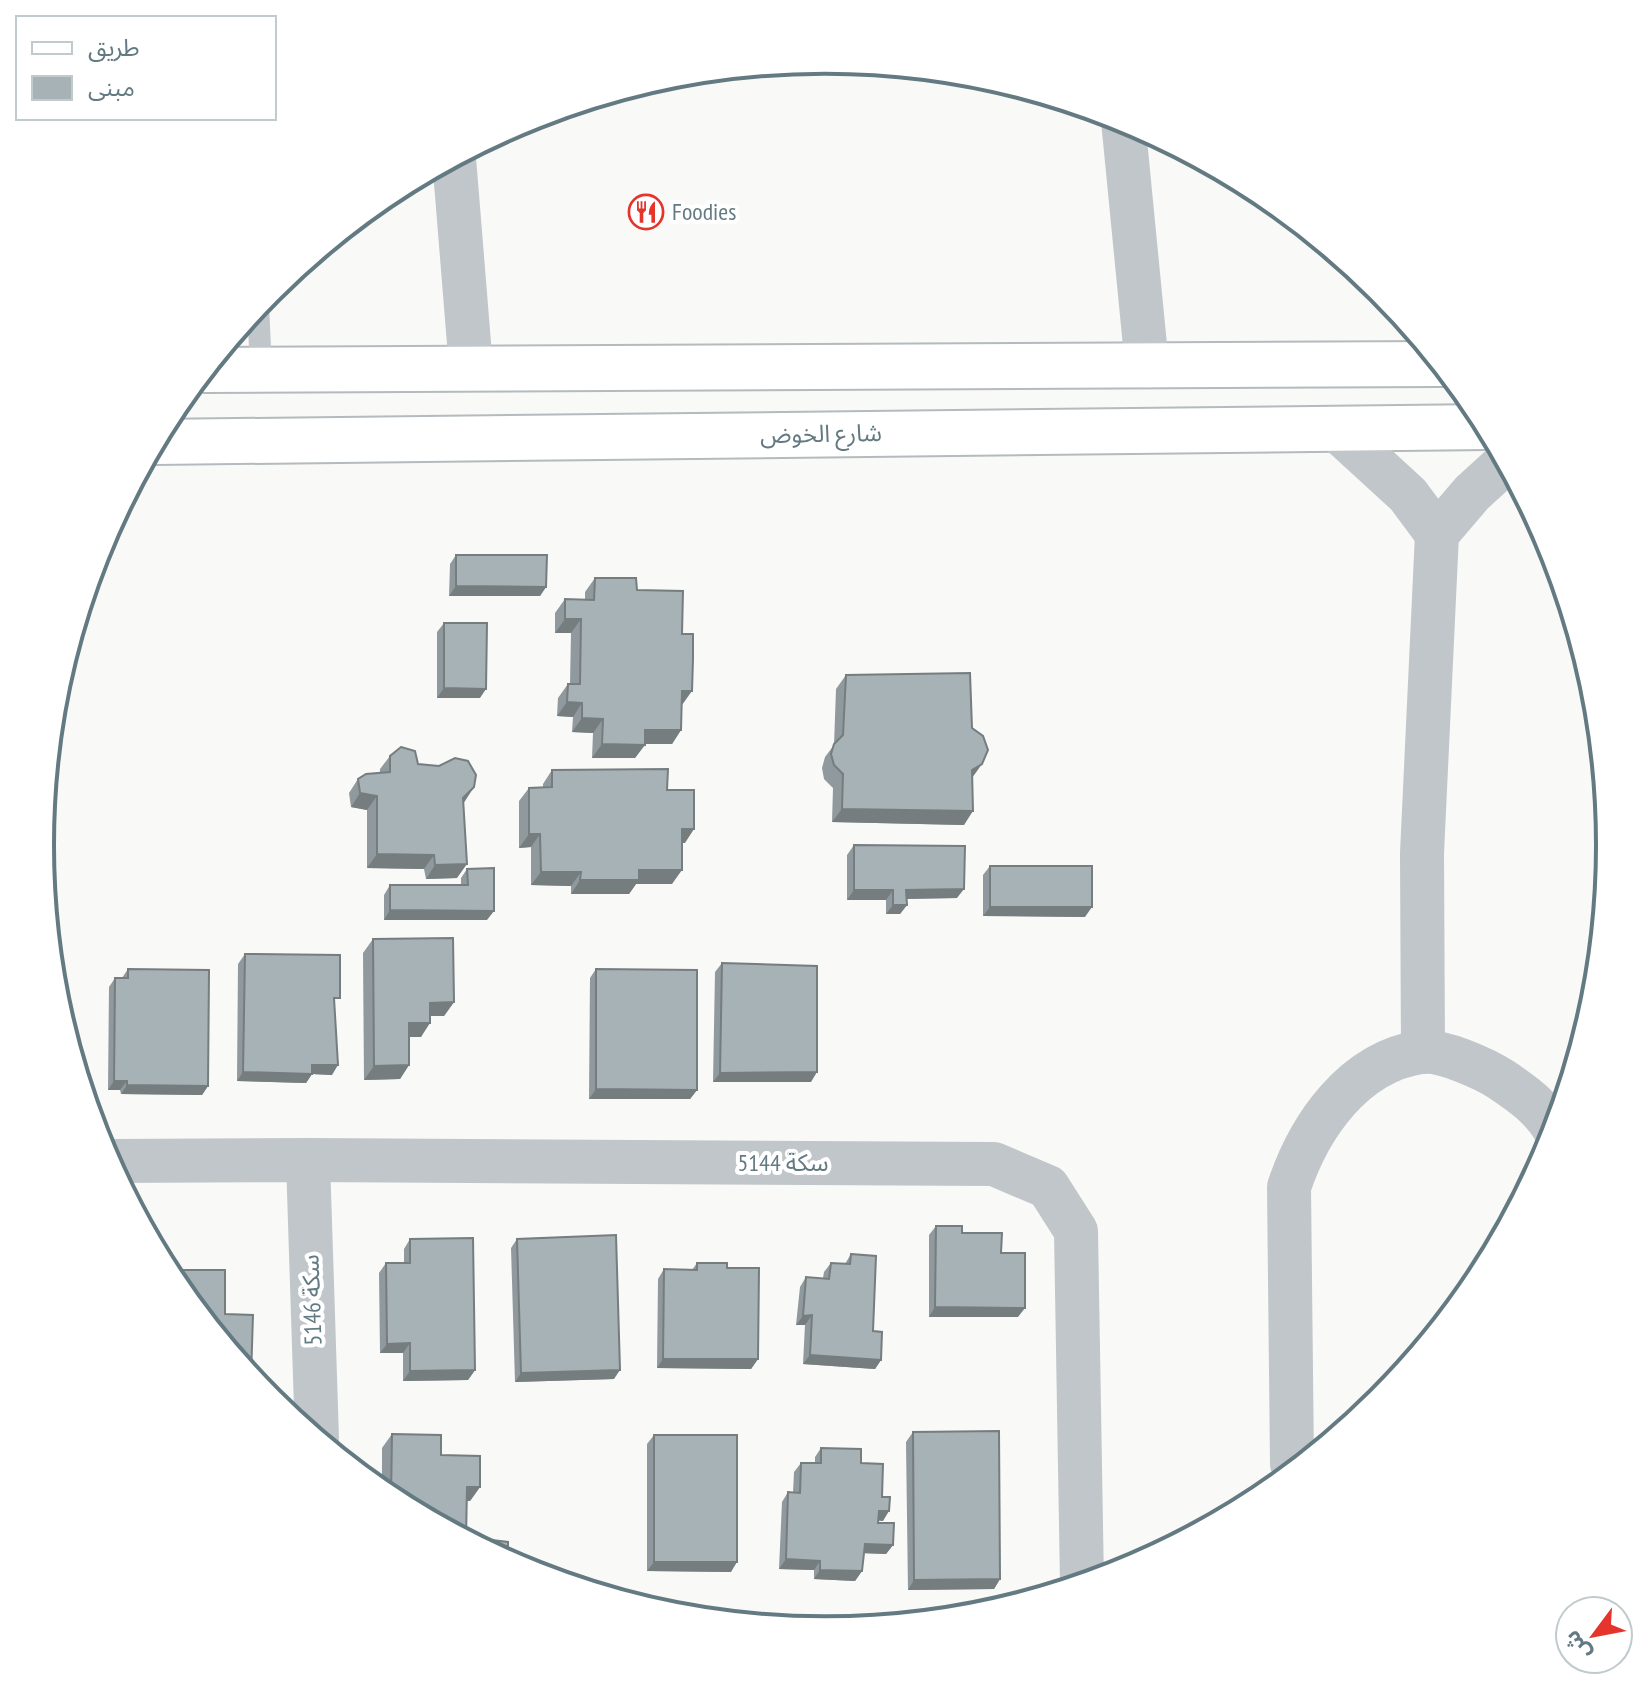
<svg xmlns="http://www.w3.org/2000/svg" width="1650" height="1691" font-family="'PT Sans Narrow','Noto Sans Arabic',sans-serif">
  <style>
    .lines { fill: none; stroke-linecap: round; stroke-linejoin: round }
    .primary-casing { stroke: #b4babd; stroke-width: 48 }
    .service { stroke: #c0c6c9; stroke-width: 22 }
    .minor { stroke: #c0c6c9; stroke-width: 44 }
    .tertiary { stroke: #c0c6c9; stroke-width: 44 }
    .primary { stroke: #fff; stroke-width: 44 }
    .wall { fill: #90999d }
    .shaded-wall { fill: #757d7f }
    .building { fill: #a7b2b6; stroke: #757d7f; stroke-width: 2 }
    .labels { text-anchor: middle; stroke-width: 8; stroke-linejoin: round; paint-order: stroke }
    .poi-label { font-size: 24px; fill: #647a82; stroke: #fff; text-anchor: start }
    .street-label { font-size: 24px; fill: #647a82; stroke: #fff }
    .rim { fill: none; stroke: #647a82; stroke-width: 4 }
  </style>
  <rect width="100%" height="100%" fill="#f9f9f7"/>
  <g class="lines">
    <g class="primary-casing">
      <g id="primary">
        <path d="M205 370 1441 364"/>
        <path d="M155 442 1487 427"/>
      </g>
    </g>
    <path class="service" d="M258 305 261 369"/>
    <g class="minor">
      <path d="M1123 120 1147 366"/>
      <path d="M454 158 471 368"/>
      <path d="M1336 429 1408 495 1437 534"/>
      <path d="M1423 1052 1422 853 1437 534 1472 493 1506 462"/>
      <path d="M308 1160 994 1164 1048 1187 1076 1231 1082 1584"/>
      <path d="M1303 1463 1292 1464 1289 1187C1309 1127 1353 1062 1421 1052 1441 1049 1485 1069 1502 1080 1524 1095 1541 1107 1555 1130"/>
    </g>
    <path class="tertiary" d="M108 1161 308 1160 317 1439"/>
    <use href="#primary" class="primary"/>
  </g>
  <g class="wall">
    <path d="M456 555 546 587 540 596H449L450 564Z"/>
    <path d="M595 578 637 590 682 705 681 730 672 744H645L635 758H592L593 733 572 732 573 717 557 716 558 698 568 684H570L571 633H555V613L565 599 585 600V592Z"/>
    <path d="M444 623 480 698H437V632Z"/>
    <path d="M846 675 972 778 964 825 832 822 833 788 824 779 822 768 825 757 834 745 836 689Z"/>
    <path d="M390 756 418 764 465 801 463 803 457 878 426 879 424 869 367 868V810L351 807 349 793 358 779 380 773V769Z"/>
    <path d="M552 770 667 790 685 843H682L672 884H636L629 894H571V886L531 885V847L519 848V801L529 788 543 787V784Z"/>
    <path d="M854 845 957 898 906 899 907 905 900 914H886V900H847V855Z"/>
    <path d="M990 866 1085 917 983 916V875Z"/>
    <path d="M467 869 487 920H384V895L390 885H461V878Z"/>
    <path d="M373 939 454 1002 444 1016H430L421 1037H409V1065L400 1079 364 1080 363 953Z"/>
    <path d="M245 954 335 1006 332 1075 312 1074 306 1083 237 1081 238 964Z"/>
    <path d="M722 963 811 1082H713L715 972Z"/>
    <path d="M128 969 208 1086 202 1095 121 1094 120 1090H108L109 987 115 978H122Z"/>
    <path d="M596 969 697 1090 690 1099H589L590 978Z"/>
    <path d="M936 1226 962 1233 1001 1253 1018 1317H929V1235Z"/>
    <path d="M410 1239 475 1370 468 1380 403 1381V1353H380L379 1273 386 1263H404V1249Z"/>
    <path d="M517 1239 614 1379 515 1382 511 1248Z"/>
    <path d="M851 1254 881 1360 875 1369 803 1364 805 1325H796L800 1287 806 1277 823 1278 824 1272 831 1263 845 1264Z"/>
    <path d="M697 1263 727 1268 758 1359 751 1369 657 1368 658 1279 664 1269 692 1270Z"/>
    <path d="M913 1432 1000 1579 994 1589 908 1590 906 1442Z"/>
    <path d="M392 1434 441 1455 480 1487 470 1501H467L466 1537 508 1562 388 1498 382 1492V1448Z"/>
    <path d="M654 1435 731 1572 647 1571V1444Z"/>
    <path d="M821 1448 861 1463 883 1521 879 1520 878 1523 893 1545 886 1554 864 1553 862 1571 855 1581 814 1579V1570L779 1569 782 1502 788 1492 793 1493 794 1472 801 1463H815V1457Z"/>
    <path d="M1160 1552 1132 1567V1563L1139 1553Z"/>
  </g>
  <g class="shaded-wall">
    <path d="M456 586 546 587 540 596H449Z"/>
    <path d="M565 619H581L571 633H555Z"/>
    <path d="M444 688 486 689 480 698H437Z"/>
    <path d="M682 691H692L682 705Z"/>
    <path d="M567 702 582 703 573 717 557 716Z"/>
    <path d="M582 718 603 719 593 733 572 732Z"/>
    <path d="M645 730H681L672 744H636Z"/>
    <path d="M602 744 645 745 635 758H592Z"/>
    <path d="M982 764 972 778V770Z"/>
    <path d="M474 787 465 801 453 812 463 798Z"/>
    <path d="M360 793 377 796 367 810 351 807Z"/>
    <path d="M842 809 973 811 964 825 832 822Z"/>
    <path d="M682 829H694L685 843H672Z"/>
    <path d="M529 834H540L531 847 519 848Z"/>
    <path d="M377 854 434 855 424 869 367 868Z"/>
    <path d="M467 864 457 878 426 879 435 865Z"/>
    <path d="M639 870H682L672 884H636L629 894H571L580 880Z"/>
    <path d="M541 872H581L571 886 531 885Z"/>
    <path d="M964 889 957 898 900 899 906 890Z"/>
    <path d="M854 890H893L886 900H847Z"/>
    <path d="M893 905H907L900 914H886Z"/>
    <path d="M990 907H1092L1085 917 983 916Z"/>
    <path d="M390 910 494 911 487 920H384Z"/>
    <path d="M454 1002 444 1016H421L430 1003Z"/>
    <path d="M409 1023H430L421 1037H399Z"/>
    <path d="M312 1065H338L332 1075 312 1074 306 1083 237 1081 243 1072Z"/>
    <path d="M409 1065 400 1079 364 1080 374 1066Z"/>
    <path d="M817 1072 811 1082H713L720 1073Z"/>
    <path d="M114 1081H127L120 1090H108Z"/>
    <path d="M127 1085 208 1086 202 1095 121 1094Z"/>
    <path d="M596 1089 697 1090 690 1099H589Z"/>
    <path d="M935 1307 1025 1308 1018 1317H929Z"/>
    <path d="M812 1315 805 1325H796L803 1316Z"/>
    <path d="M410 1343 403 1353H380L387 1344Z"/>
    <path d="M810 1355 881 1360 875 1369 803 1364Z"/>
    <path d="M663 1359H758L751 1369 657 1368Z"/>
    <path d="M475 1370 468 1380 403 1381 410 1371Z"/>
    <path d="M620 1370 614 1379 515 1382 521 1373Z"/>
    <path d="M467 1487H480L470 1501H457Z"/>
    <path d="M879 1511H889L883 1521 873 1520Z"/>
    <path d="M865 1544 893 1545 886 1554 858 1553Z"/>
    <path d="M786 1559 820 1561 814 1570 779 1569Z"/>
    <path d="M654 1562H737L731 1572 647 1571Z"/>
    <path d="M820 1570 862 1571 855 1581 814 1579Z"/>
    <path d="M1000 1579 994 1589 908 1590 914 1580Z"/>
  </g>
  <g class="building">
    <path d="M456 555H547L546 587 456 586Z"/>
    <path d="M595 578H636L637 590 683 591 682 634H693V659L692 691H682L681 730H645V745L602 744 603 719 582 718V703L567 702 568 684H580L581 619H565V599L594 600Z"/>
    <path d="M444 623H487L486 689 444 688Z"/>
    <path d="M970 673 972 728 983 736 988 750 982 764 972 770 973 811 842 809 843 774 834 765 831 754 834 744 843 735 846 675Z"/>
    <path d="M401 747 415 751 418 764 439 766 455 758 468 761 476 775 474 787 463 798 467 864 435 865 434 855 377 854V796L360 793 358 779 366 774 390 772V756Z"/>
    <path d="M668 769 667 790H694V829H682V870H639V880H580L581 872H541L540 834H529V788L552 787V770Z"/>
    <path d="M854 845 965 846 964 889 906 890 907 905H893V890H854Z"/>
    <rect x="990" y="866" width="102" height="41"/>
    <path d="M494 868V911L390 910V885H468L467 869Z"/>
    <path d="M453 938 454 1002 430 1003V1023H409V1065L374 1066 373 939Z"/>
    <path d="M245 954 340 955V998H334L338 1065H312V1074L243 1072Z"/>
    <path d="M722 963 817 966V1072L720 1073Z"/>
    <path d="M128 969 209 970 208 1086 127 1085V1081H114L115 978H128Z"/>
    <path d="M596 969 697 970V1090L596 1089Z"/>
    <path d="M936 1226H962V1233H1002L1001 1253H1025V1308L935 1307Z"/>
    <path d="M616 1235 620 1370 521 1373 517 1239Z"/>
    <path d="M473 1238 475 1370 410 1371V1343L387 1344 386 1263H410V1239Z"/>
    <path d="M851 1254 876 1256 873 1331 882 1332 881 1360 810 1355 812 1315 803 1316 806 1277 829 1279 831 1263 850 1264Z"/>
    <path d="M697 1263H727V1268H759L758 1359H663L664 1269 697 1270Z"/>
    <path d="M171 1270H225V1314L253 1315 251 1377 172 1281 171 1279Z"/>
    <path d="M999 1431 1000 1579 914 1580 913 1432Z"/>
    <path d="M392 1434 441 1435V1455L480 1456V1487H467L466 1539 391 1499Z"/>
    <rect x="654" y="1435" width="83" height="127"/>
    <path d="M821 1448 861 1449V1463L883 1464 882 1497H890L889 1511H879L878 1523H894L893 1545 865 1544 862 1571 820 1570V1561L786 1559 788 1492 800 1493 801 1463H821Z"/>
    <path d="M466 1537 508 1542V1562L466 1539Z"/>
    <path d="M1160 1552 1139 1563V1553Z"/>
  </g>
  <defs>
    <g id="restaurant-ring" transform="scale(1.8)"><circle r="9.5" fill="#fff" stroke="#e4342c" stroke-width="1.5"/><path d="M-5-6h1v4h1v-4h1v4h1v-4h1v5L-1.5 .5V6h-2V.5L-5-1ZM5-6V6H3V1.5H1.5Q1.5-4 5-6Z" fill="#e4342c"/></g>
  </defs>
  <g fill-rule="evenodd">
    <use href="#restaurant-ring" x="646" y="212"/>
  </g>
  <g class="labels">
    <g class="poi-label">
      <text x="672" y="220">Foodies</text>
    </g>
    <g class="street-label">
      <text transform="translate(821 434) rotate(-1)" y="8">شارع الخوض</text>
      <text x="783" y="1171">سكة 5144</text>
      <text transform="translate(312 1300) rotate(-92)" y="8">سكة 5146</text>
    </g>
  </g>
  <path d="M0 0H1650V1691H0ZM54 845a771 771 0 1 1 1542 0a771 771 0 1 1-1542 0Z" fill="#fff" fill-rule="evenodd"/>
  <path class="rim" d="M54 845a771 771 0 1 1 1542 0a771 771 0 1 1-1542 0Z"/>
  <rect x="16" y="16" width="260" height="104" fill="#ffffff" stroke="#c1cacd" stroke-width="2"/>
  <rect x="32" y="42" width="40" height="12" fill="#ffffff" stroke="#c1cacd" stroke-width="2"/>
  <text x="88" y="56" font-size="24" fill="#647a82">طريق</text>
  <rect x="32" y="76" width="40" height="24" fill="#a7b2b6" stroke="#c1cacd" stroke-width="2"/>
  <text x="88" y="96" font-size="24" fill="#647a82">مبنى</text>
  <g transform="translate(1594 1635) rotate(238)"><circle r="38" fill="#ffffff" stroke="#c1cacd" stroke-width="2"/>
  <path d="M0-6L14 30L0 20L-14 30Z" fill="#e4342c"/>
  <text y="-12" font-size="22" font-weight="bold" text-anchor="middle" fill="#647a82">ش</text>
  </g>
</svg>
